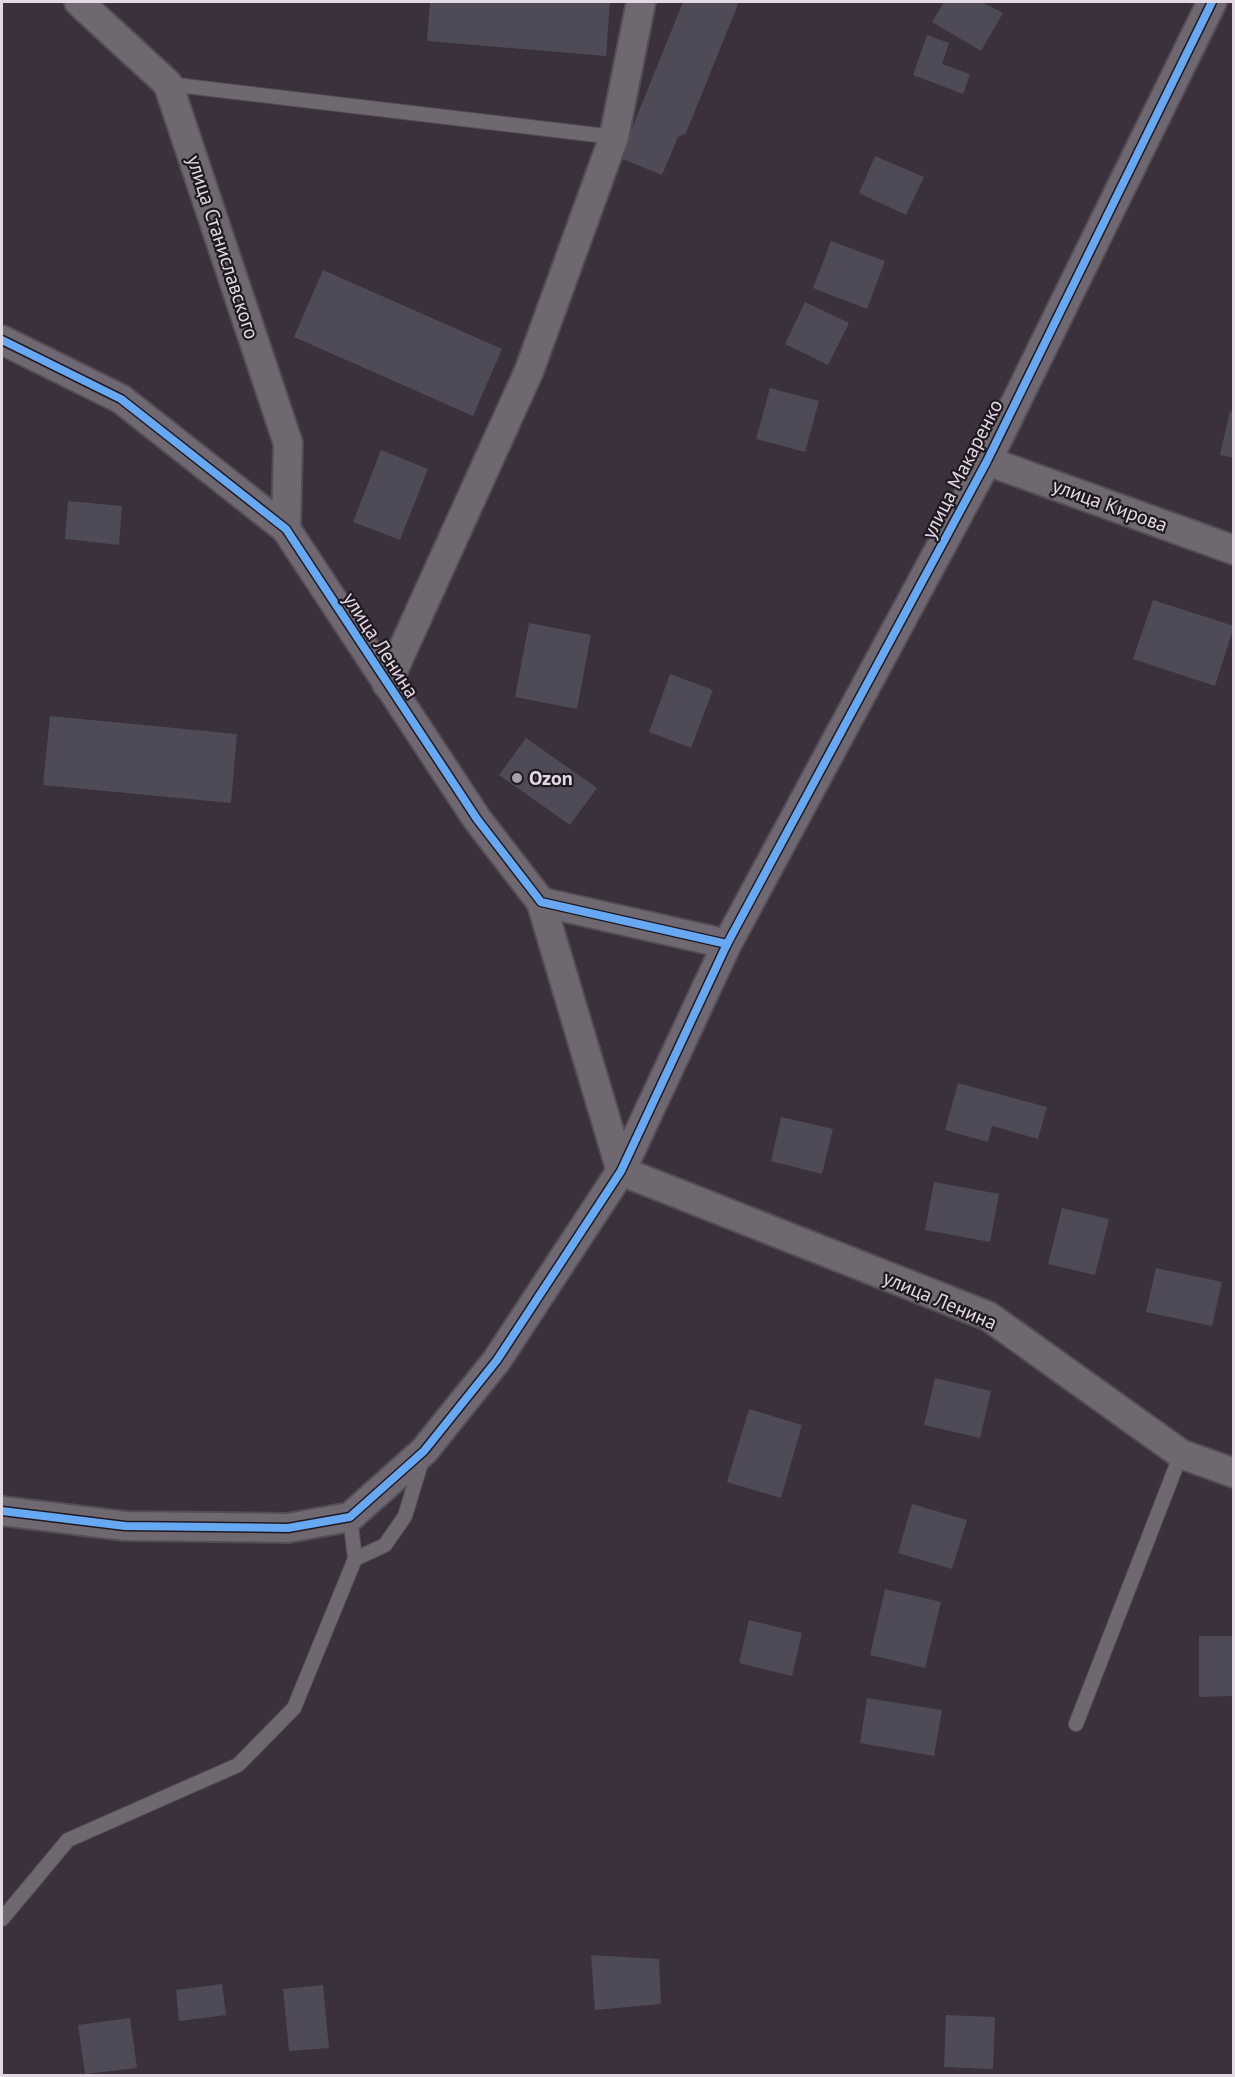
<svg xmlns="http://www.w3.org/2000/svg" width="1235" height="2077" font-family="'PT Sans',sans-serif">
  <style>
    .building { fill: #4e4a58 }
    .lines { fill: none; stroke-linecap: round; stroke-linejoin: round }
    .lane-casing { stroke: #544d55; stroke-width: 16 }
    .street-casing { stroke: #544d55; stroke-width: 32 }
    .lane { stroke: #6f6870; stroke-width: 14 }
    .street { stroke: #6f6870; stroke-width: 28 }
    .cycleway-casing { stroke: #201921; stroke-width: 11 }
    .cycleway { stroke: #66a8f1; stroke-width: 8 }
    .poi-dot { fill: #a89ea9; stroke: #201921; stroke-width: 2 }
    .labels { text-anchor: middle; stroke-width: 4.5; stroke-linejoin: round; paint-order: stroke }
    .street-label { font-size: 20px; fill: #e3d9e4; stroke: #201921 }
    .poi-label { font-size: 20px; font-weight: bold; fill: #e3d9e4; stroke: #201921; text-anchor: start }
  </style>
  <rect width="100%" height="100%" fill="#3a313c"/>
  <g class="building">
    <path d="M430 2H610L606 56 427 41Z"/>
    <path d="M683 2H739L686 133 678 137 662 175 620 158Z"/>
    <path d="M944 2H982L1003 13 981 51 932 22Z"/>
    <path d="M927 35 949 43 942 64 970 74 963 94 913 75Z"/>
    <path d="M875 156 924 177 906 215 859 193Z"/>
    <path d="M831 241 885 261 867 309 813 288Z"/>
    <path d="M323 270 502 349 473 416 294 337Z"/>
    <path d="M805 302 849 323 828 365 785 344Z"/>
    <path d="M770 388 819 401 805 452 756 439Z"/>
    <path d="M1230 411 1234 412V458L1220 455Z"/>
    <path d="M381 450 428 469 400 540 353 522Z"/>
    <path d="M68 501 122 506 119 545 65 539Z"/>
    <path d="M1153 600 1234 626 1215 686 1133 659Z"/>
    <path d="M529 623 591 635 577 709 515 697Z"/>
    <path d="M670 674 713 690 691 748 649 732Z"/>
    <path d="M50 716 237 734 231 803 43 785Z"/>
    <path d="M526 738 597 788 570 825 499 775Z"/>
    <path d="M958 1083 1047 1107 1038 1139 992 1126 988 1142 945 1130Z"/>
    <path d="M781 1117 833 1129 822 1174 771 1161Z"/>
    <path d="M934 1182 999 1194 990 1242 925 1230Z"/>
    <path d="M1062 1208 1109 1219 1095 1275 1048 1264Z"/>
    <path d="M1156 1268 1222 1282 1212 1326 1146 1312Z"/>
    <path d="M935 1378 991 1391 980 1438 924 1425Z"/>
    <path d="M749 1409 802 1425 781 1498 727 1482Z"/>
    <path d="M912 1504 967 1520 952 1569 898 1553Z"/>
    <path d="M885 1589 941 1602 925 1668 870 1655Z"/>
    <path d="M749 1620 802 1633 792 1676 739 1663Z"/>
    <path d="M1199 1636H1234V1696L1199 1697Z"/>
    <path d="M867 1698 942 1710 934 1756 860 1743Z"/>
    <path d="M591 1955 659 1959 661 2004 595 2010Z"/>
    <path d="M222 1984 226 2015 179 2021 176 1990Z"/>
    <path d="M323 1985 329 2048 289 2051 283 1989Z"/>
    <path d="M946 2015 995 2017 993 2069 944 2067Z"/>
    <path d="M130 2018 137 2068 85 2074 78 2025Z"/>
  </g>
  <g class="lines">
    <g class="lane-casing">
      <g id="lane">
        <path d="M168 84 614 137"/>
        <path d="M355 1559 385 1545 405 1516 422 1460"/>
        <path d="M1076 1724 1181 1454"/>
        <path d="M2 1919 68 1840 238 1765 294 1708 355 1559 350 1517"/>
      </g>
    </g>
    <g class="street-casing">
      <g id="street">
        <path d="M79 2 168 84 288 443 286 529"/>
        <path d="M2 340 121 399 286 529 477 819 541 902 727 944"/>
        <path d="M987 461 1234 550"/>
        <path d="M387 684 529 371 614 137 641 2"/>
        <path d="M541 902 621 1171 988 1316 1181 1454 1234 1473"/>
        <path d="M2 1511 125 1526 288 1528 350 1517 424 1451 497 1360 621 1171 727 944 987 461 1212 2"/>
      </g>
    </g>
    <use href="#lane" class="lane"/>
    <use href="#street" class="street"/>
    <g class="cycleway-casing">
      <g id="cycleway">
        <path d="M2 340 121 399 286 529 477 819 541 902 727 944"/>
        <path d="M2 1511 125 1526 288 1528 350 1517 424 1451 497 1360 621 1171 727 944 987 461 1212 2"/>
      </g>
    </g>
    <use href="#cycleway" class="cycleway"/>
  </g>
  <circle class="poi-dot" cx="517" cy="778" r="6"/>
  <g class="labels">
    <g class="street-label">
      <text transform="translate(223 247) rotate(72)" y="7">улица Станиславского</text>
      <text transform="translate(962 469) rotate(-63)" y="7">улица Макаренко</text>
      <text transform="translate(1110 505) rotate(20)" y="7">улица Кирова</text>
      <text transform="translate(381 645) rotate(57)" y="7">улица Ленина</text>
      <text transform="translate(940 1300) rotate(23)" y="7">улица Ленина</text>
    </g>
    <g class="poi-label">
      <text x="529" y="785">Ozon</text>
    </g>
  </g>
  <rect width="1235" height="2077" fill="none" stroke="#e3d9e4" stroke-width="6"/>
</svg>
